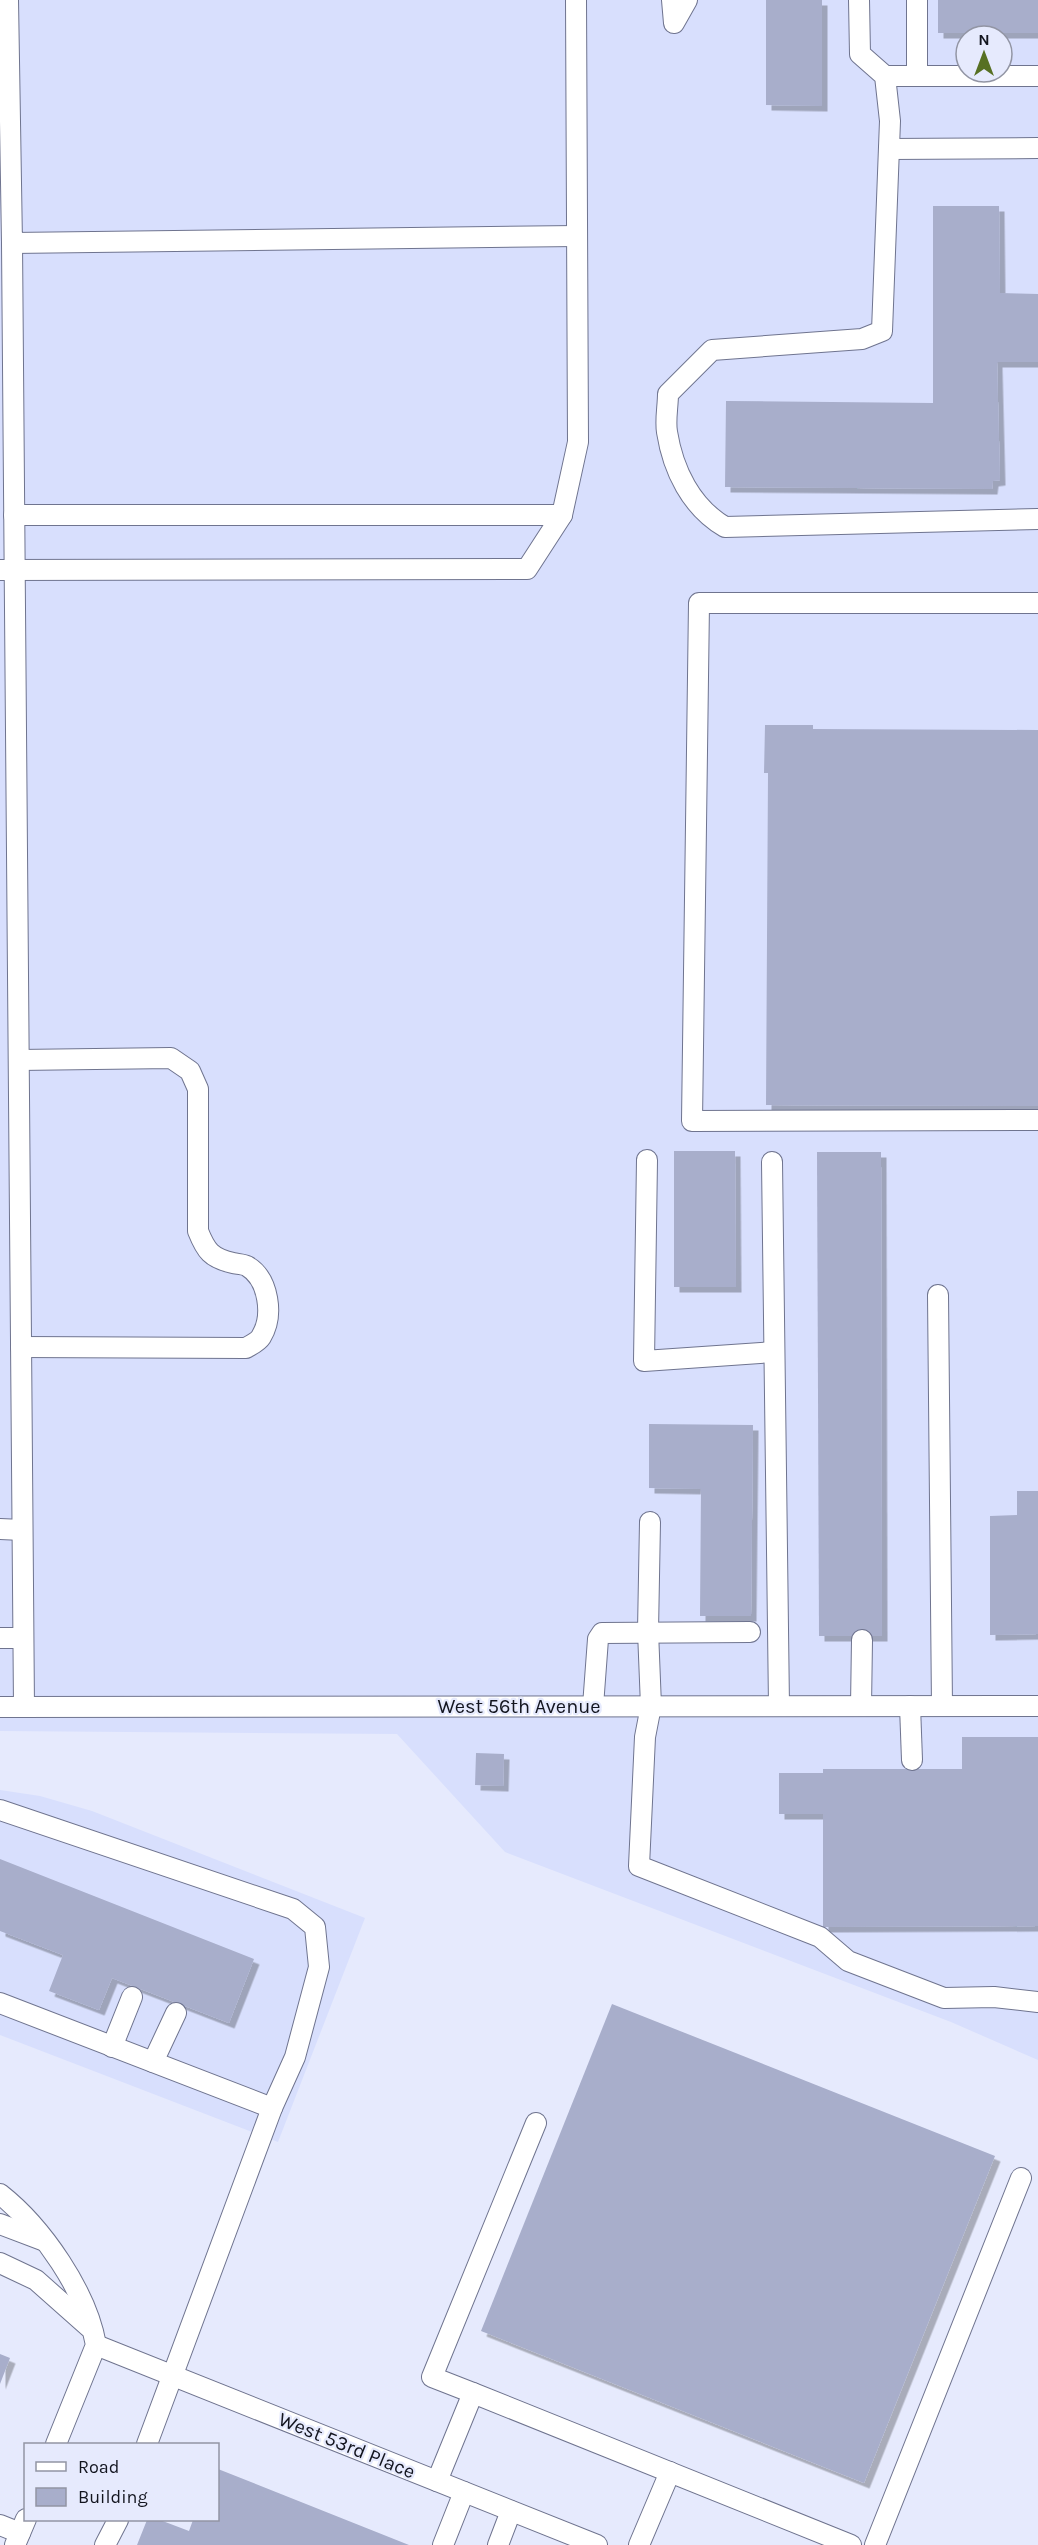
<svg xmlns="http://www.w3.org/2000/svg" width="1038" height="2545" font-family="Karla,sans-serif">
  <style>
    .built { fill: #d8dffd; fill-rule: evenodd }
    .building { fill: #a8aecb; filter: url(#shadow) }
    .lines { fill: none; stroke-linecap: round; stroke-linejoin: round }
    .minor-casing { stroke: #6f748f; stroke-width: 22 }
    .minor { stroke: #fff; stroke-width: 20 }
    .labels { text-anchor: middle; stroke-width: 4.5; stroke-linejoin: round; paint-order: stroke }
    .street-label { font-size: 20px; fill: #13151f; stroke: #e6eafd }
  </style>
  <defs>
    <filter id="shadow"><feDropShadow dx="5.5" dy="5.5" stdDeviation="0" flood-color="#0004"/></filter>
  </defs>
  <rect width="100%" height="100%" fill="#e6eafd"/>
  <g class="built">
    <path d="M0 0H1038V2060L951 2022 505 1852 397 1734 0 1731ZM966 36H1002V72H966Z"/>
    <path d="M0 1790 40 1796 92 1811 365 1918 278 2142 0 2035Z"/>
  </g>
  <g class="building">
    <path d="M766 0H822V106L766 105Z"/>
    <rect x="938" y="0" width="100" height="33"/>
    <path d="M933 206H999L1000 293 1038 294V362H997L1000 480 993 481 992 489 725 487 726 401 933 403Z"/>
    <path d="M765 725H813V729L1038 730V1106L766 1105 768 773H764Z"/>
    <path d="M674 1151H735L736 1287H674Z"/>
    <path d="M817 1152H881L882 1636H819Z"/>
    <path d="M649 1424 753 1425 751 1616H700L701 1489 649 1488Z"/>
    <path d="M1017 1491H1038V1634L990 1635V1516L1017 1515Z"/>
    <path d="M962 1737H1038V1926L823 1927V1814H779V1773H823V1769H962Z"/>
    <path d="M476 1753 504 1754 503 1786 475 1785Z"/>
    <path d="M0 1859 254 1959 229 2023 112 1978 99 2010 49 1991 63 1955 0 1931Z"/>
    <path d="M612 2004 995 2156 864 2483 481 2331Z"/>
    <path d="M0 2354 10 2358 0 2384Z"/>
    <path d="M218 2469 409 2545H137L147 2520H160L189 2531 193 2520H218Z"/>
  </g>
  <g class="lines">
    <g class="minor-casing">
      <g id="minor">
        <path d="M8 0 12 243 577 236"/>
        <path d="M672 0 674 23 687 0"/>
        <path d="M859 0 860 54 885 76 890 121 882 331 862 339 712 350 668 394C668 406 665 420 667 432 673 470 691 507 725 527L1038 519"/>
        <path d="M917 0V76"/>
        <path d="M885 76H1038"/>
        <path d="M889 149 1038 148"/>
        <path d="M12 243 24 1707"/>
        <path d="M14 515H562"/>
        <path d="M0 570 527 569 562 515 578 442 576 0"/>
        <path d="M1038 603H699L692 1121 1038 1120"/>
        <path d="M19 1060 171 1058 190 1071 198 1089V1231C206 1251 211 1258 233 1263 237 1264 243 1264 247 1266 269 1279 274 1316 261 1337 258 1342 251 1345 246 1348L21 1347"/>
        <path d="M647 1160 644 1361 774 1352"/>
        <path d="M772 1162 779 1706"/>
        <path d="M938 1295 942 1706"/>
        <path d="M650 1522 648 1631 651 1706 645 1737 639 1866 820 1937 848 1961 944 1998 994 1997 1038 2002"/>
        <path d="M0 1529 22 1530"/>
        <path d="M0 1638H23"/>
        <path d="M593 1706 598 1639 602 1633 750 1632"/>
        <path d="M861 1706 862 1640"/>
        <path d="M910 1706 912 1760"/>
        <path d="M0 1707 1038 1706"/>
        <path d="M0 1810 293 1909 315 1927 319 1967 295 2057 272 2108"/>
        <path d="M0 2003 272 2108 147 2444"/>
        <path d="M112 2047 132 1997"/>
        <path d="M153 2062 176 2013"/>
        <path d="M0 2194C42 2227 87 2292 96 2345L56 2444"/>
        <path d="M0 2224 42 2240"/>
        <path d="M0 2263 36 2280 89 2327"/>
        <path d="M96 2345 597 2545"/>
        <path d="M473 2393 432 2377 536 2123"/>
        <path d="M437 2481 473 2393 851 2545"/>
        <path d="M0 2525 20 2533"/>
        <path d="M15 2545 26 2519"/>
        <path d="M105 2545 118 2520"/>
        <path d="M443 2545 464 2492"/>
        <path d="M498 2545 511 2511"/>
        <path d="M639 2545 670 2472"/>
        <path d="M875 2545 1021 2178"/>
      </g>
    </g>
    <use href="#minor" class="minor"/>
  </g>
  <g class="labels">
    <g class="street-label">
      <text x="519" y="1713">West 56th Avenue</text>
      <text transform="translate(347 2445) rotate(22)" y="7">West 53rd Place</text>
    </g>
  </g>
  <rect x="24" y="2443" width="195" height="78" fill="#e6eafd" stroke="#9295a4" stroke-width="1.5"/>
  <rect x="36" y="2462" width="30" height="9" fill="#ffffff" stroke="#9295a4" stroke-width="1.5"/>
  <text x="78" y="2473" font-size="18" fill="#13151f">Road</text>
  <rect x="36" y="2488" width="30" height="18" fill="#a8aecb" stroke="#9295a4" stroke-width="1.5"/>
  <text x="78" y="2503" font-size="18" fill="#13151f">Building</text>
  <g transform="translate(984 54)"><circle r="28" fill="#e6eafd" stroke="#9295a4" stroke-width="1.5"/>
  <path d="M0-4.5L10 22L0 15L-10 22Z" fill="#577023"/>
  <text y="-9" font-size="16" font-weight="bold" text-anchor="middle" fill="#13151f">N</text>
  </g>
</svg>
